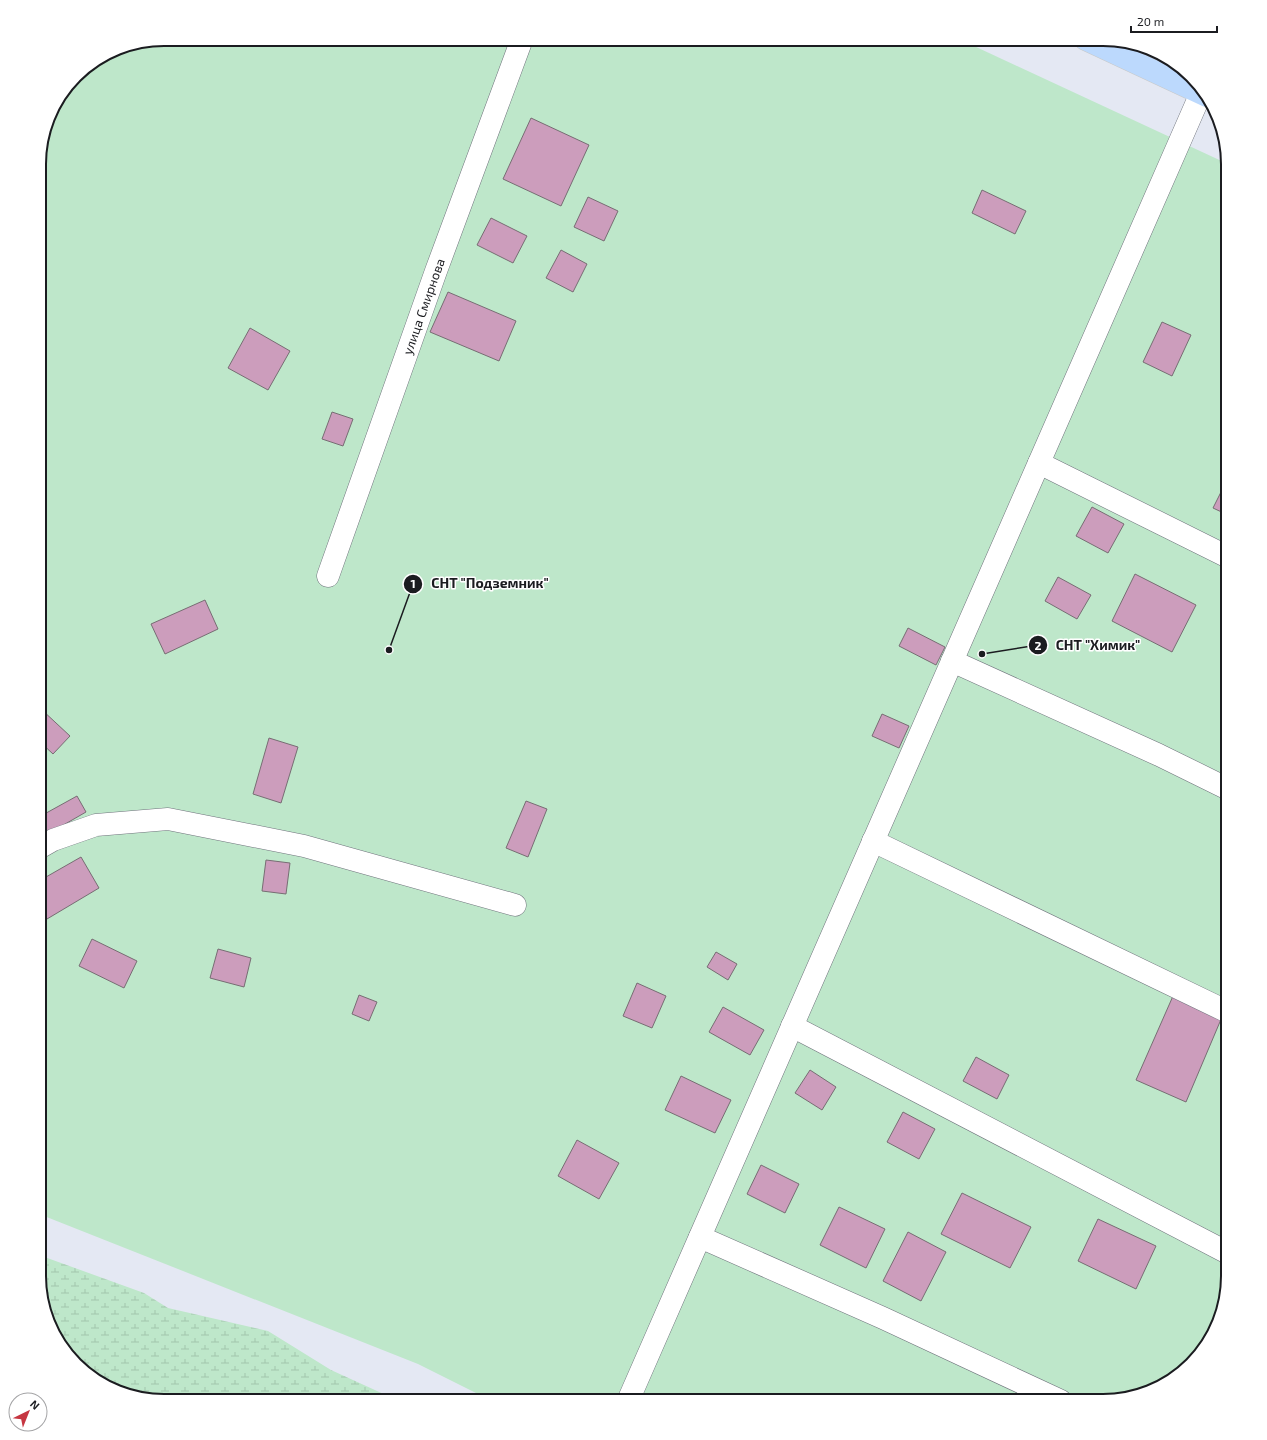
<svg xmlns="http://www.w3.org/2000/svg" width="1267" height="1440" font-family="'Exo 2',sans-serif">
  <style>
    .wetland { fill: url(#wetland-marsh) }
    .garden { fill: #bee7ca }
    .building { fill: #cc9dbc; stroke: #776d73 }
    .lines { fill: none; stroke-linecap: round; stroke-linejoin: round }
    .minor-casing { stroke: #6f737c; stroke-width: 23 }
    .major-casing { stroke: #c8c9c9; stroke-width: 23 }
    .minor { stroke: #fff; stroke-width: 22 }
    .major { stroke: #bcd9fd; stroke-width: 22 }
    .labels { text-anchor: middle; stroke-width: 3; stroke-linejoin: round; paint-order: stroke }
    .street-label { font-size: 13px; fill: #1b1c20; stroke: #fff }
    .rim { fill: none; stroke: #1b1c20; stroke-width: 2 }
    .leader { fill: none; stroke: #1b1c20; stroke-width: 1.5 }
    .callout-dot { fill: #1b1c20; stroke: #fff; stroke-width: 1.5 }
    .mark-label { font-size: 12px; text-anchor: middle; font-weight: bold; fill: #fff }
    .callout-label { font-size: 14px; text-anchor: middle; font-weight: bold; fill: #1b1c20; stroke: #fff; stroke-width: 3; stroke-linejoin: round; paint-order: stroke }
  </style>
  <defs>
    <pattern id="wetland-marsh" width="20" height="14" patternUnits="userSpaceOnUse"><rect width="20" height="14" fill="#bee7ca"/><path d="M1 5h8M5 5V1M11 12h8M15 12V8" fill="none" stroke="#a3c6ad"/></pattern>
  </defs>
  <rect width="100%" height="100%" fill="#e4e8f3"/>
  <path class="wetland" d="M39 1255 144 1293 168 1308 268 1331 331 1370 399 1401H163L108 1388 65 1352 46 1316 39 1277Z"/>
  <path class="garden" d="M164 39H959L1228 164V1277L1215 1332 1179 1375 1143 1394 1104 1401H492L418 1364 39 1214V155L52 108 81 70 116 48Z"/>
  <g class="building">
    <path d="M531 118 589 145 561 206 503 179Z"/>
    <path d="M982 190 1026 211 1015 234 972 213Z"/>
    <path d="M588 197 618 211 604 241 574 227Z"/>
    <path d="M491 218 527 236 513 263 477 245Z"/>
    <path d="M561 250 587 264 573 292 546 278Z"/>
    <path d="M448 292 516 321 499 361 430 332Z"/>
    <path d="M1162 322 1191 335 1172 376 1143 362Z"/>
    <path d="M250 328 290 351 268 390 228 368Z"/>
    <path d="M332 412 353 419 343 446 322 439Z"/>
    <path d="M1228 478V515L1213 508Z"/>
    <path d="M1092 507 1124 524 1108 553 1076 536Z"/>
    <path d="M1135 574 1196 605 1172 652 1112 621Z"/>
    <path d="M1058 577 1091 595 1077 619 1045 601Z"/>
    <path d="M205 600 218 629 165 654 151 624Z"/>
    <path d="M908 628 945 647 936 665 899 646Z"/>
    <path d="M41 709 70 736 53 754 39 741V711Z"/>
    <path d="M882 714 909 726 899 748 872 736Z"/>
    <path d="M269 738 298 747 281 803 253 794Z"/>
    <path d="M77 796 86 812 46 835 39 823V817Z"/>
    <path d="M526 801 547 809 528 857 506 848Z"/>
    <path d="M81 857 99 888 47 919 39 906V881Z"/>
    <path d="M266 860 290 863 286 894 262 891Z"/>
    <path d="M92 939 137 961 124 988 79 966Z"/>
    <path d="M218 949 251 958 244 987 210 978Z"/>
    <path d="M716 952 737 964 728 980 707 967Z"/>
    <path d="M637 983 666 996 652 1028 623 1016Z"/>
    <path d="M359 995 377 1002 369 1021 352 1014Z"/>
    <path d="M1173 996 1222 1017 1186 1102 1136 1080Z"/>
    <path d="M723 1007 764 1030 750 1055 709 1032Z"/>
    <path d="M976 1057 1009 1075 997 1099 963 1081Z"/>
    <path d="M810 1070 836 1087 822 1110 795 1093Z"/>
    <path d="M681 1076 731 1100 715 1133 665 1110Z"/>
    <path d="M903 1112 935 1129 919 1159 887 1142Z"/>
    <path d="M577 1140 619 1163 599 1199 558 1176Z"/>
    <path d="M761 1165 799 1184 785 1213 747 1194Z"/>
    <path d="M962 1193 1031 1227 1010 1268 941 1234Z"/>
    <path d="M839 1207 885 1229 866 1268 820 1245Z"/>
    <path d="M1098 1219 1156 1246 1136 1289 1078 1261Z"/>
    <path d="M908 1232 946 1252 921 1301 883 1281Z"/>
  </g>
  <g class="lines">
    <g class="minor-casing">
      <g id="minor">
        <path d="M1039 463 1228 557"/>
        <path id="s1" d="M328 576 436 271 522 39"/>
        <path d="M952 661 1159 755 1228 789"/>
        <path d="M873 841 1228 1012"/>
        <path d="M39 848 53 840 96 825 168 819 304 846 515 905"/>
        <path d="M792 1026 1228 1253"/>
        <path d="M700 1237 883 1318 1061 1401"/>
        <path d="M628 1401 1201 93"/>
      </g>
    </g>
    <g class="major-casing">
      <path id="major" d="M1085 39 1207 96"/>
    </g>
    <use href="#minor" class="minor"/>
    <use href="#major" class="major"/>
  </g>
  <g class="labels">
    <g class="street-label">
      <text dy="5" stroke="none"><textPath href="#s1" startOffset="286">улица Смирнова</textPath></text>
    </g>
  </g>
  <path d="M0 0H1267V1440H0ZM164 46H1103A118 118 0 0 1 1221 164V1276A118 118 0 0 1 1103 1394H164A118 118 0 0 1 46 1276V164A118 118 0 0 1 164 46Z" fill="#fff" fill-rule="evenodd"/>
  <path class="rim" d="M164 46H1103A118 118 0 0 1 1221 164V1276A118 118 0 0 1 1103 1394H164A118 118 0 0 1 46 1276V164A118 118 0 0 1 164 46Z"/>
  <path class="leader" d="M389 650L413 584M982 654L1038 645"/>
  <g class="callout-dot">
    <circle cx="389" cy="650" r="4"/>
    <circle cx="982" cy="654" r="4"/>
    <circle cx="413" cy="584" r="10"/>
    <circle cx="1038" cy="645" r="10"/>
  </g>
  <g class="mark-label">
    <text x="413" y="588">1</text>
    <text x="1038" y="650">2</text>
  </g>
  <g class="callout-label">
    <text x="490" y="588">СНТ "Подземник"</text>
    <text x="1098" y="650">СНТ "Химик"</text>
  </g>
  <g transform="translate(28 1412) rotate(43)"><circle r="19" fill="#ffffff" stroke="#a4a4a6"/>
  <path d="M0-3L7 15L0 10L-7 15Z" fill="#c63641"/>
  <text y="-6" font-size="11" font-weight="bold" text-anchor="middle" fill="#1b1c20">N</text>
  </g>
  <path d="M1131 26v6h86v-6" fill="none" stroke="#1b1c20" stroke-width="2"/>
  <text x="1137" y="26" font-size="12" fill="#1b1c20" stroke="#ffffff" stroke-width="3" paint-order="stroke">20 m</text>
</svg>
